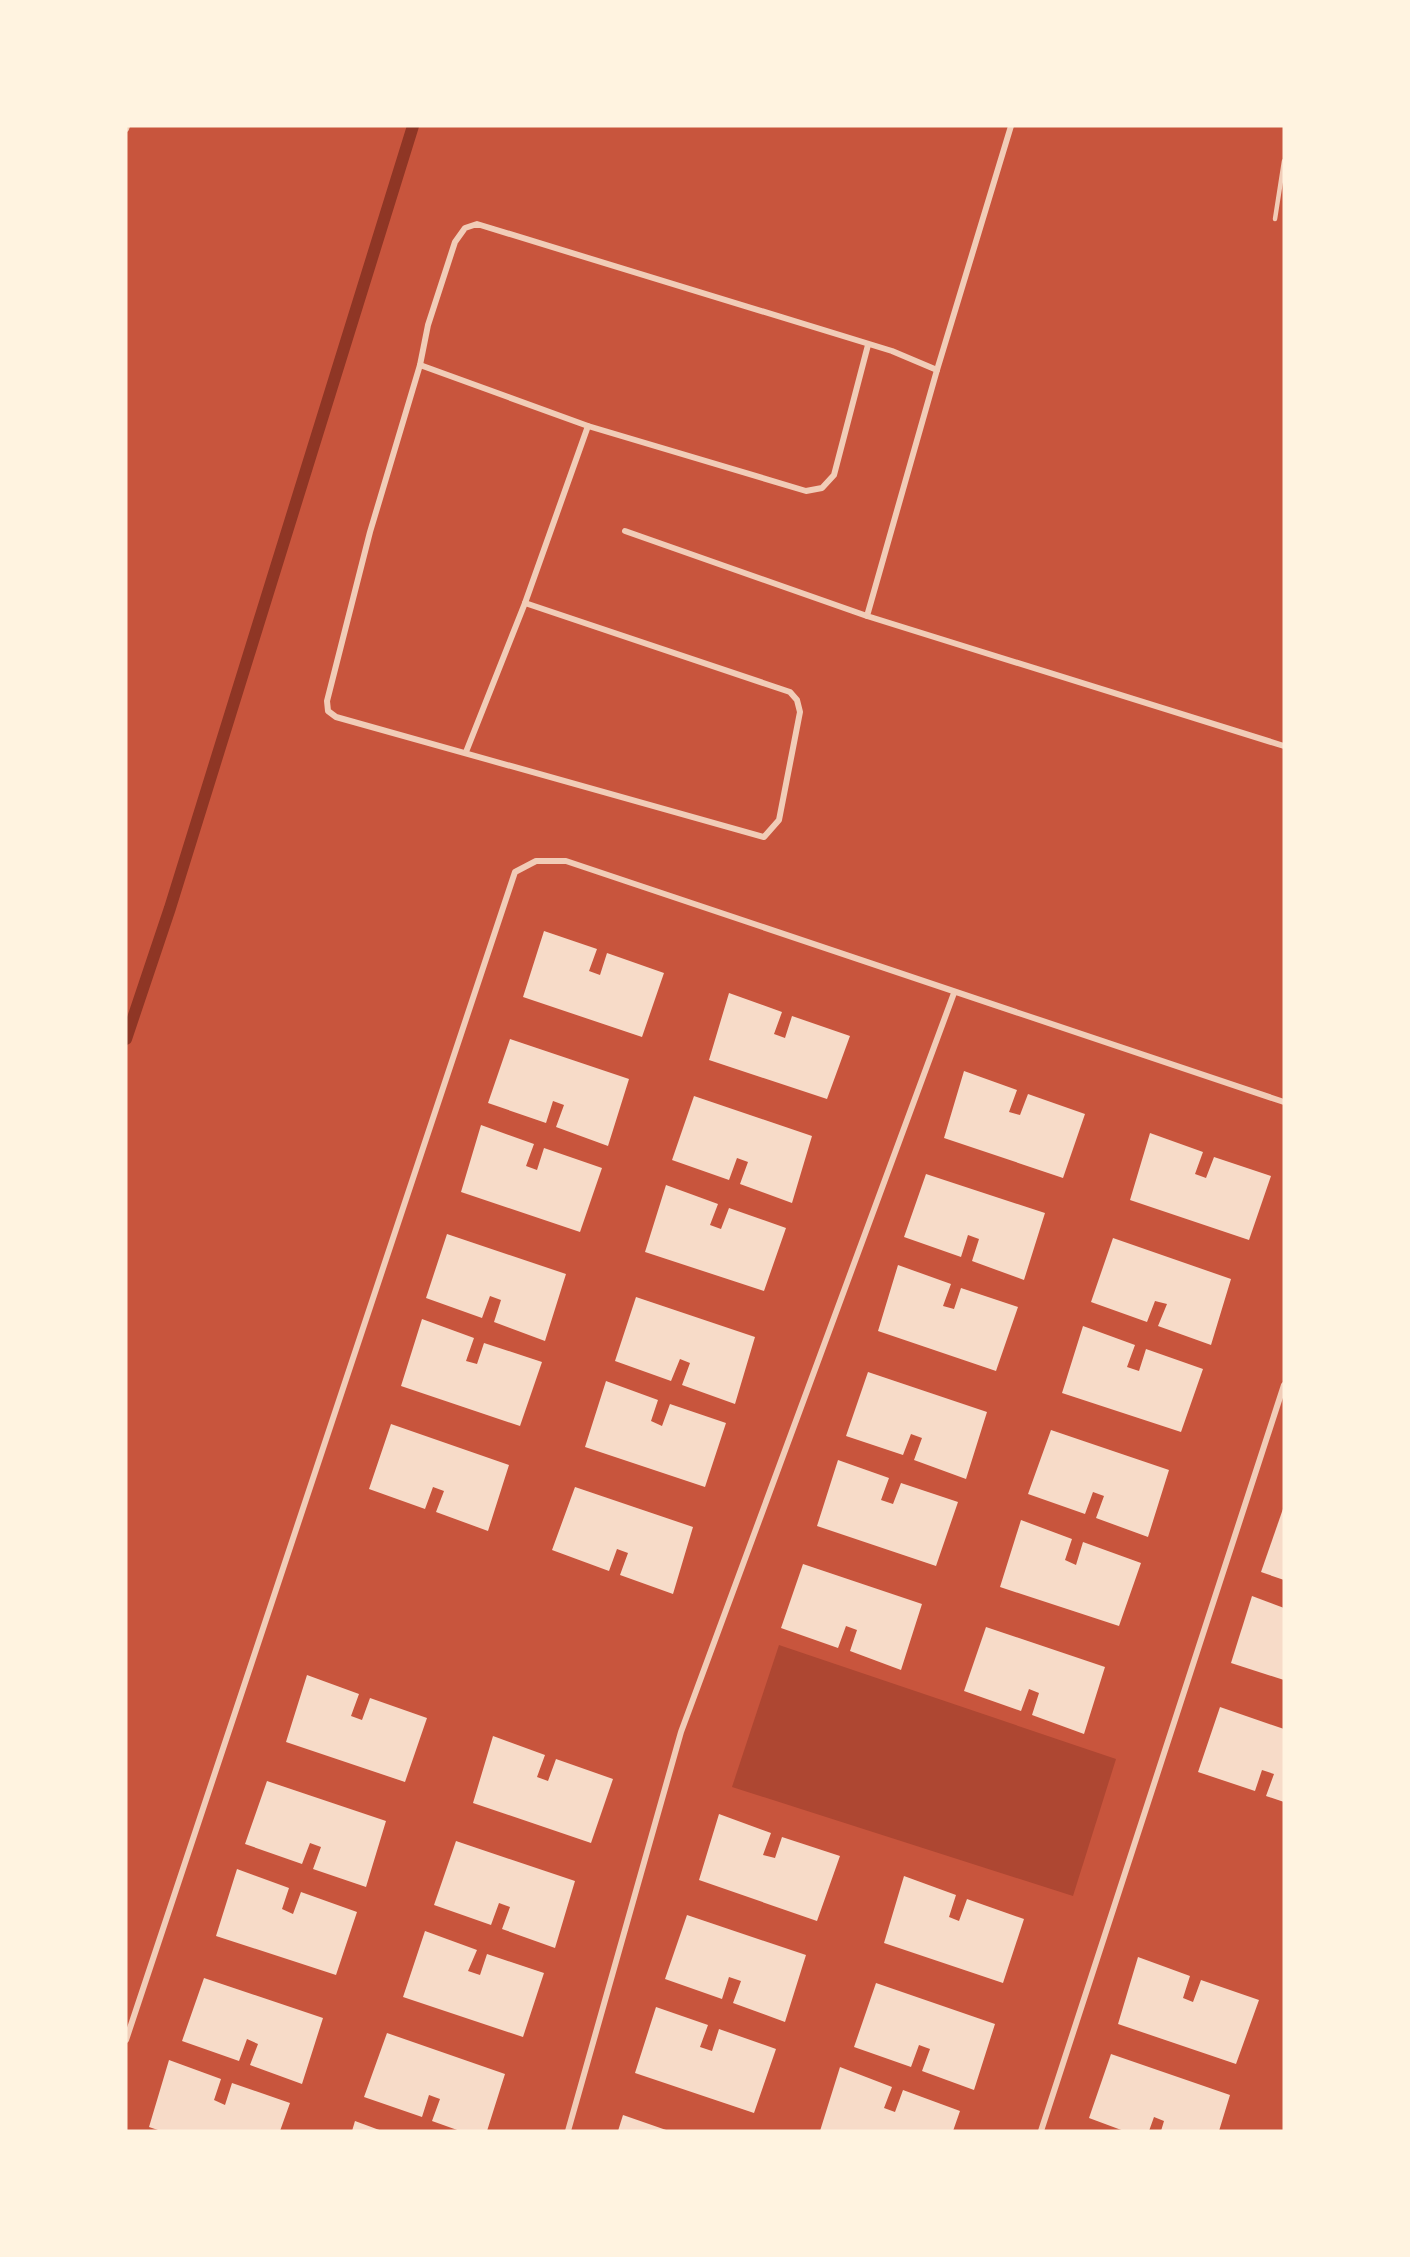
<svg xmlns="http://www.w3.org/2000/svg" width="1410" height="2257" font-family="'PT Sans Narrow',sans-serif">
  <style>
    .green { fill: #ae4732 }
    .lines { fill: none; stroke-linecap: round; stroke-linejoin: round }
    .stream { stroke: #8f3625; stroke-width: 12 }
    .building { fill: #f7dbc8 }
    .service { stroke: #f1ccb7; stroke-width: 4.5 }
    .minor { stroke: #f1ccb7; stroke-width: 6 }
  </style>
  <rect width="100%" height="100%" fill="#c8553d"/>
  <path class="green" d="M779 1645 1116 1759 1073 1896 732 1787Z"/>
  <g class="lines">
    <path class="stream" d="M126 1039 170 908 413 126"/>
  </g>
  <g class="building">
    <path d="M544 931 597 949 589 971 600 975 607 953 664 973 642 1037 523 997Z"/>
    <path d="M729 993 782 1012 774 1034 785 1038 792 1016 850 1036 827 1099 709 1060Z"/>
    <path d="M510 1039 629 1079 608 1146 556 1127 564 1105 553 1101 546 1123 488 1103Z"/>
    <path d="M964 1071 1017 1090 1009 1112 1020 1115 1028 1094 1085 1114 1063 1178 944 1138Z"/>
    <path d="M694 1096 812 1136 792 1203 740 1184 748 1162 737 1158 729 1180 672 1160Z"/>
    <path d="M481 1125 534 1144 526 1166 537 1170 544 1148 602 1168 580 1232 461 1192Z"/>
    <path d="M1150 1133 1203 1152 1195 1174 1206 1178 1214 1157 1271 1176 1249 1240 1130 1200Z"/>
    <path d="M926 1174 1045 1213 1024 1280 972 1261 979 1239 968 1235 961 1257 904 1237Z"/>
    <path d="M666 1185 718 1204 710 1225 721 1229 729 1208 786 1228 764 1291 645 1252Z"/>
    <path d="M447 1234 566 1274 545 1341 494 1322 501 1300 490 1296 482 1318 426 1298Z"/>
    <path d="M1113 1238 1231 1279 1211 1345 1158 1326 1167 1304 1155 1301 1147 1322 1091 1302Z"/>
    <path d="M898 1265 951 1284 943 1306 954 1309 961 1288 1018 1307 996 1371 878 1331Z"/>
    <path d="M636 1297 755 1337 735 1404 682 1385 690 1363 680 1359 671 1381 615 1361Z"/>
    <path d="M422 1319 474 1338 466 1361 477 1364 484 1343 542 1362 520 1426 401 1386Z"/>
    <path d="M1083 1326 1135 1345 1127 1367 1139 1371 1146 1349 1203 1369 1181 1432 1062 1393Z"/>
    <path d="M868 1372 987 1412 966 1479 914 1460 922 1438 911 1434 903 1455 846 1436Z"/>
    <path d="M606 1381 658 1400 651 1421 662 1426 670 1404 726 1423 705 1487 585 1447Z"/>
    <path d="M391 1424 509 1465 488 1531 436 1512 444 1491 433 1487 425 1509 369 1489Z"/>
    <path d="M1051 1430 1169 1470 1148 1537 1096 1518 1104 1496 1093 1492 1085 1514 1028 1494Z"/>
    <path d="M838 1460 889 1478 881 1500 893 1504 901 1483 958 1502 936 1566 817 1526Z"/>
    <path d="M575 1487 693 1527 673 1594 620 1575 628 1553 617 1549 609 1571 552 1550Z"/>
    <path d="M1284 1506V1580L1261 1572Z"/>
    <path d="M1021 1520 1072 1539 1065 1560 1076 1565 1083 1542 1141 1563 1119 1626 1000 1587Z"/>
    <path d="M803 1564 922 1604 901 1670 850 1651 857 1630 846 1626 838 1648 781 1628Z"/>
    <path d="M1252 1596 1284 1608V1680L1231 1663Z"/>
    <path d="M986 1627 1105 1667 1084 1734 1032 1715 1039 1693 1029 1689 1021 1711 964 1691Z"/>
    <path d="M307 1675 359 1694 351 1716 362 1720 370 1698 427 1718 405 1782 286 1742Z"/>
    <path d="M1220 1707 1284 1729V1802L1266 1796 1274 1774 1262 1770 1255 1791 1198 1772Z"/>
    <path d="M493 1736 545 1755 537 1777 548 1781 556 1759 613 1779 591 1843 473 1803Z"/>
    <path d="M267 1781 386 1821 366 1887 313 1869 321 1847 310 1843 302 1864 245 1844Z"/>
    <path d="M719 1814 771 1833 763 1855 775 1858 782 1837 840 1856 817 1921 699 1880Z"/>
    <path d="M456 1841 575 1881 555 1948 502 1929 510 1907 499 1903 491 1925 434 1905Z"/>
    <path d="M237 1869 289 1888 282 1909 293 1914 301 1892 357 1912 336 1975 216 1936Z"/>
    <path d="M904 1876 956 1895 949 1917 959 1921 967 1899 1024 1919 1003 1983 884 1943Z"/>
    <path d="M687 1915 806 1955 785 2022 733 2003 741 1981 729 1977 722 1999 665 1979Z"/>
    <path d="M425 1931 477 1950 468 1971 480 1975 487 1954 544 1973 523 2037 403 1997Z"/>
    <path d="M1138 1957 1190 1976 1183 1998 1193 2002 1201 1980 1259 2000 1236 2064 1118 2024Z"/>
    <path d="M204 1978 323 2018 302 2084 250 2065 258 2044 247 2039 239 2061 182 2041Z"/>
    <path d="M876 1983 995 2024 974 2090 922 2071 930 2049 919 2045 911 2067 854 2047Z"/>
    <path d="M656 2007 708 2025 700 2047 712 2051 719 2029 776 2049 754 2113 635 2073Z"/>
    <path d="M387 2033 505 2074 487 2131H460L432 2121 440 2099 429 2095 422 2117 364 2097Z"/>
    <path d="M1111 2054 1230 2095 1219 2131H1161L1164 2121 1154 2117 1149 2131H1124L1089 2118Z"/>
    <path d="M169 2060 221 2079 214 2100 225 2105 232 2083 290 2103 280 2131H161L149 2127Z"/>
    <path d="M840 2067 892 2087 884 2108 895 2112 903 2090 960 2111 953 2131H820Z"/>
    <path d="M623 2115 669 2131H618Z"/>
    <path d="M355 2121 382 2131H352Z"/>
  </g>
  <g class="lines">
    <path class="service" d="M1275 219 1284 161"/>
    <g class="minor">
      <path d="M1011 126 937 370 867 616 1284 746"/>
      <path d="M126 129 127 126"/>
      <path d="M420 365 588 426 806 491 822 488 834 475 868 345"/>
      <path d="M625 531 867 616"/>
      <path d="M525 603 790 692 797 700 800 712 779 820 764 837 336 717 328 711 327 701 370 532 420 365 428 325 455 242 465 228 477 224 892 351 937 370"/>
      <path d="M466 752 525 603 588 426"/>
      <path d="M126 2040 515 872 536 861H566L1284 1102"/>
      <path d="M568 2131 681 1732 954 993"/>
      <path d="M1041 2131 1284 1385"/>
    </g>
  </g>
  <rect width="1410" height="2257" fill="none" stroke="#fff3e0" stroke-width="255"/>
</svg>
